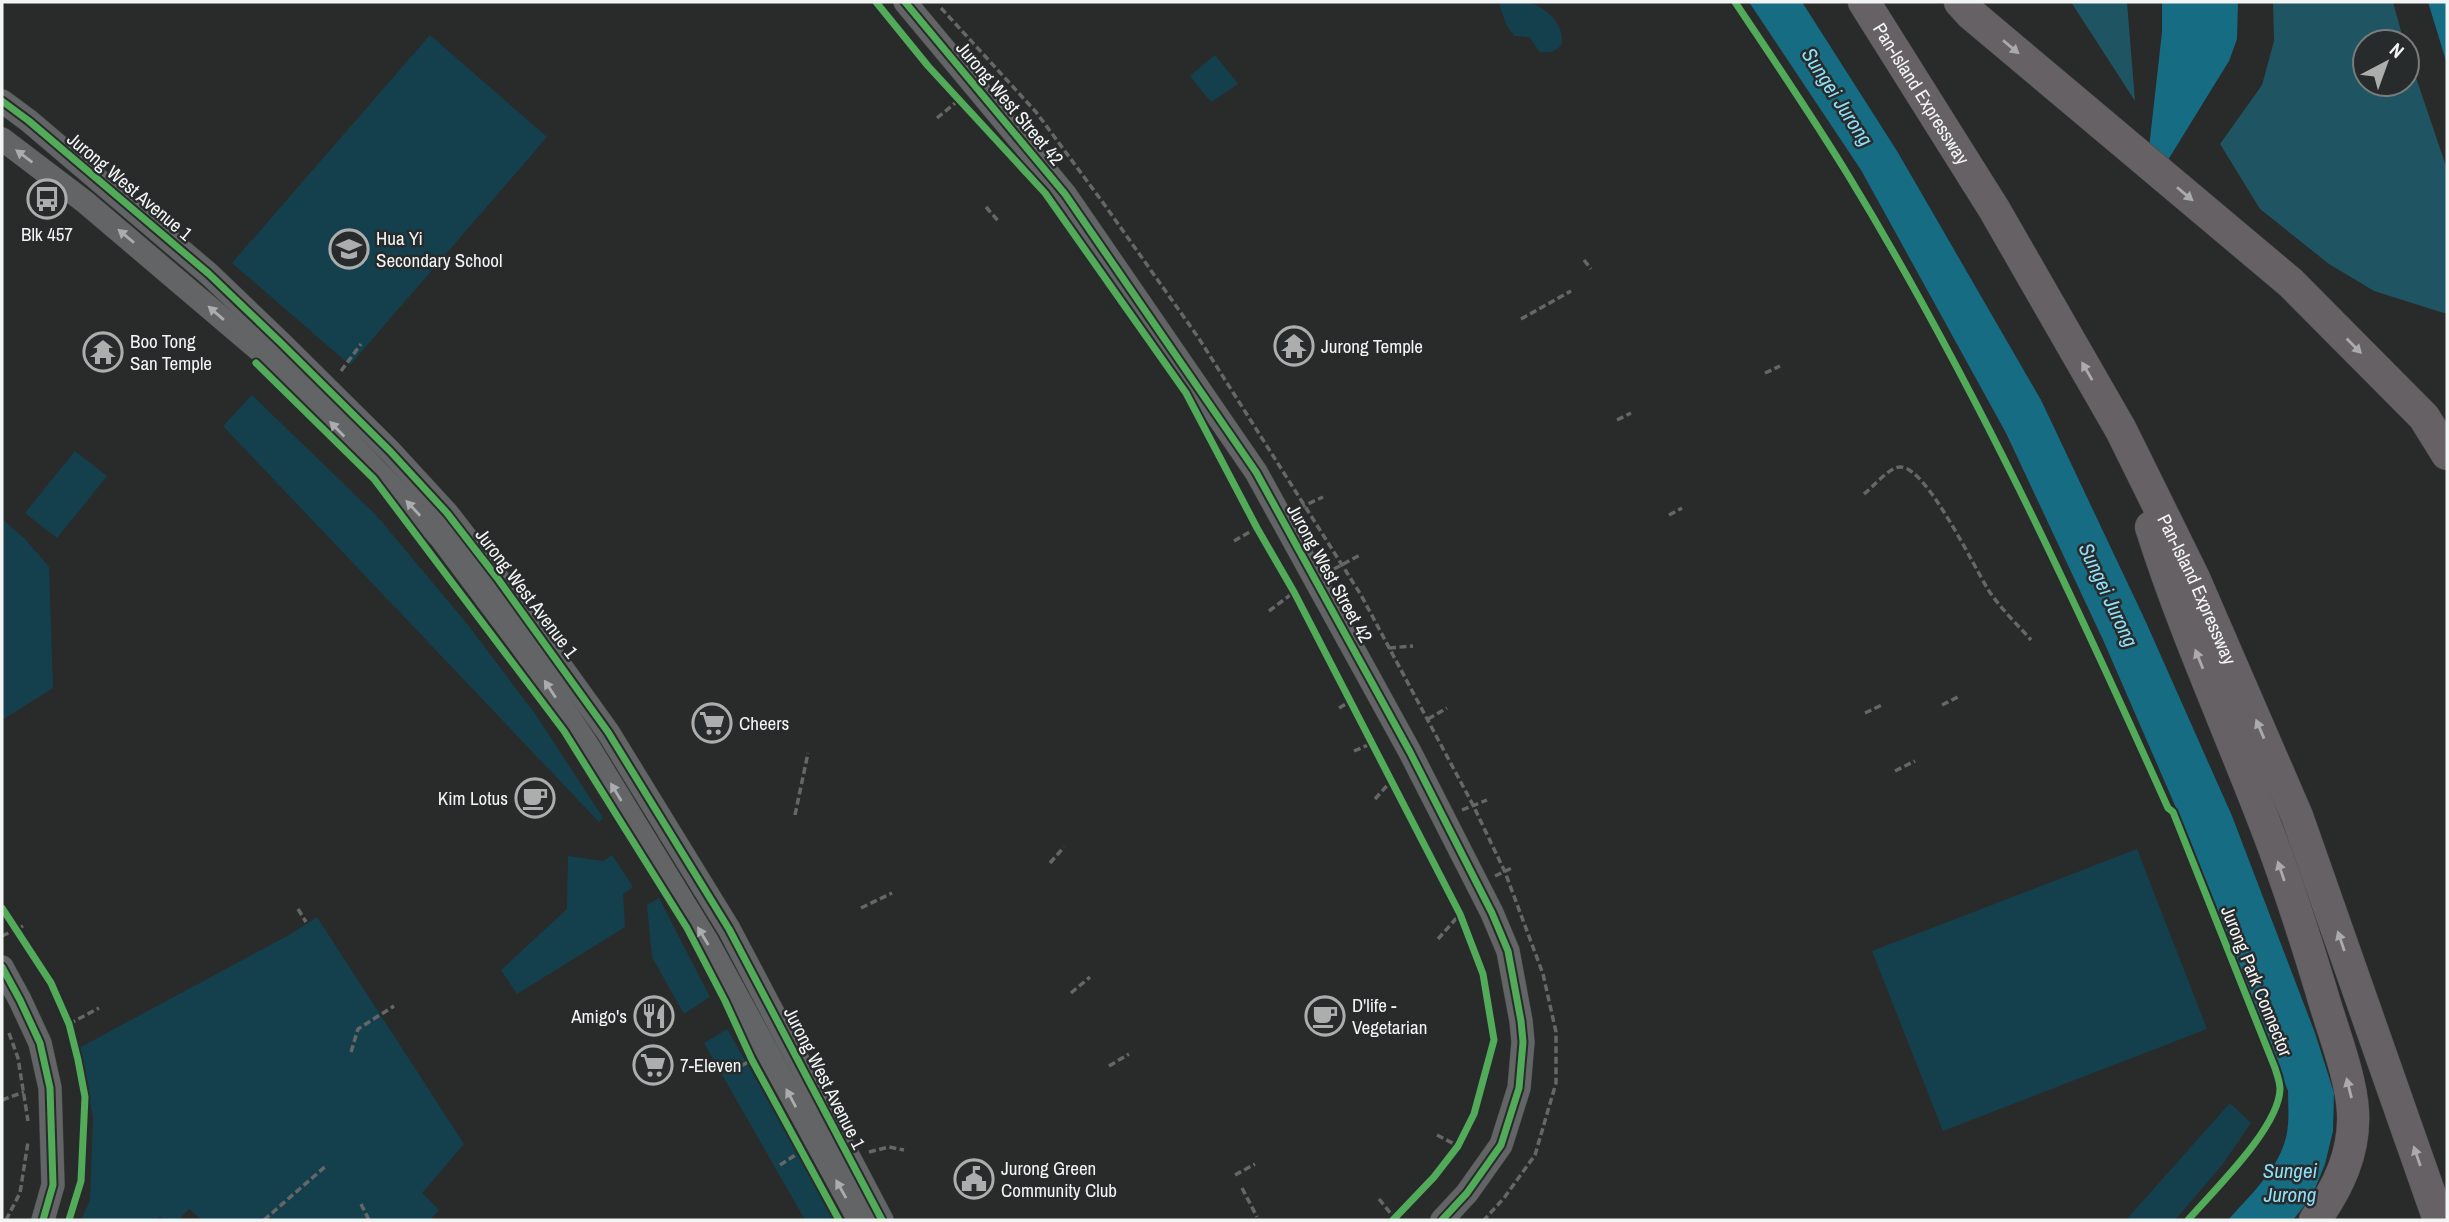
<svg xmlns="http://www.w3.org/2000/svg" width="2449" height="1222" font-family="'Archivo Narrow',sans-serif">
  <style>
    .green { fill: #14404d }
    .forest { fill: #1f5462 }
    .water { fill: #166c82 }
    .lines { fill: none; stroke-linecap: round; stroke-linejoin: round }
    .minor-casing { stroke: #474848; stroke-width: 24 }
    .highway-casing { stroke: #474848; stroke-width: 33 }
    .path { stroke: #656666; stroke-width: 3.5; stroke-dasharray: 7 3.5; stroke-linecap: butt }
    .minor { stroke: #636465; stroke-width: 23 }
    .highway { stroke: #666164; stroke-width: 32 }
    .cycleway-casing { stroke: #282b2b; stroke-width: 11 }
    .cycleway { stroke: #51ab58; stroke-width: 7 }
    .oneway { fill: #acabac }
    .oneway2 { fill: #abacad }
    .labels { text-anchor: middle; stroke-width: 5; stroke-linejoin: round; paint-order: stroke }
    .street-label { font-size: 19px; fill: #f3f5f5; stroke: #282b2b }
    .poi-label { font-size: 19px; fill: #f3f5f5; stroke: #282b2b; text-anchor: start }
    .water-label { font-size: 21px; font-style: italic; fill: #8fdef7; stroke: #282b2b }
  </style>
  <rect width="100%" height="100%" fill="#292a2a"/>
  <g class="green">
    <path d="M1502 2C1510 2 1518 1 1526 2 1545 5 1567 26 1561 46L1552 52H1540L1529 37 1514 36 1506 24 1499 4Z"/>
    <path d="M430 35 547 137 350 365 232 263Z"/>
    <path d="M1215 55 1238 84 1211 102 1190 76Z"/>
    <path d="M252 395 376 515 468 625 536 715 603 818 599 822 223 426Z"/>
    <path d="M75 451 107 476 57 538 25 513Z"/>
    <path d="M2 519 25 539 49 567 53 688 2 720Z"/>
    <path d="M2137 849 2207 1029 1943 1131 1872 951Z"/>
    <path d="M612 855 633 887 623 894 625 927 517 994 501 970 567 909 568 856 603 861Z"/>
    <path d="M659 898 710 997 684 1014 652 957 647 905Z"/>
    <path d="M317 917 464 1144 422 1193 439 1210 430 1220H202L189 1209 178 1220H164L160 1216 156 1220H81L90 1200 93 1117 79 1048 289 935Z"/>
    <path d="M727 1029 837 1220H805L704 1043Z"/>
    <path d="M2230 1103 2251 1123 2222 1165 2175 1220H2126Z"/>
  </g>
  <g class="forest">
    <path d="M2071 2H2127L2135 101Z"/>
    <path d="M2273 2H2393L2404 42H2365V84H2407V51L2447 169V314L2374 291 2329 264 2260 209 2220 144 2262 85 2274 41Z"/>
  </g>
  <g class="water">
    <path d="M1749 2H1802L1897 151 2041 400 2145 620 2232 816 2315 1033 2334 1093 2333 1131 2325 1164 2312 1196 2293 1220H2228C2252 1193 2286 1163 2288 1124 2289 1113 2288 1102 2288 1091L2187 833 2104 642 2006 433 1861 170Z"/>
    <path d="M2162 2H2238L2237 39 2229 61 2163 168 2149 148 2162 32Z"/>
    <path d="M2428 2H2447V64Z"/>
  </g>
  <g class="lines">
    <g class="minor-casing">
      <g id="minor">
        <path d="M905 2 1065 194 1256 472 1410 752 1492 913 1508 951 1521 1021 1523 1042 1519 1088 1501 1145 1467 1193 1442 1220"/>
        <path d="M2 101 29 121 209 274 280 342 390 451 447 513 498 579 608 732 729 929 882 1220"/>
        <path d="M2 139 85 202 265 355 441 538 521 645 588 746 707 941 859 1220"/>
        <path d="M2 967 20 1000 40 1043 50 1088 53 1185 43 1220"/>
      </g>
    </g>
    <g class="highway-casing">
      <g id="highway">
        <path id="s1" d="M1864 2 1994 209 2121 430 2194 578 2297 816 2439 1220"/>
        <path d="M1960 2 1971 14 2291 283 2424 417 2447 454"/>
        <path d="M2151 527C2183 628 2227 725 2265 824 2286 878 2304 934 2321 990 2331 1026 2351 1075 2353 1112 2355 1153 2338 1188 2315 1220"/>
      </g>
    </g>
    <g class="path">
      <path d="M1735 2C1773 59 1812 116 1848 175 1971 377 2071 592 2168 808L2173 812"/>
      <path d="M941 8 1036 112 1104 204 1198 337 1361 595 1473 805 1505 872 1543 974 1556 1032V1083L1535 1155 1504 1198 1484 1220"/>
      <path d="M937 118 959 100"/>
      <path d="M986 207 999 222"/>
      <path d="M1584 260 1591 269"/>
      <path d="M1521 319 1571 291"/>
      <path d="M341 371 361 344"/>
      <path d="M1765 373 1780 366"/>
      <path d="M1617 420 1631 413"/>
      <path d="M1864 494C1873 487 1890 466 1901 467 1927 468 1974 567 1989 591 2001 609 2017 624 2031 640"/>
      <path d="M1299 508 1323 497"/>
      <path d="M1669 515 1682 508"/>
      <path d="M1234 541 1260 526"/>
      <path d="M1334 569 1360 555"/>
      <path d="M1269 611 1297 590"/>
      <path d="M1389 648 1413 646"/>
      <path d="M1942 705 1958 697"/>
      <path d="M1339 708 1351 701"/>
      <path d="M1865 713 1884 704"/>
      <path d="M1428 719 1447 708"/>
      <path d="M1354 751 1373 743"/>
      <path d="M1895 771 1915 761"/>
      <path d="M1375 799 1392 780"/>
      <path d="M1462 810 1487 800"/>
      <path d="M795 815 808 753"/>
      <path d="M1050 863 1064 847"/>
      <path d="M1495 876 1514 867"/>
      <path d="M861 908 892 893"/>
      <path d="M298 909 306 922"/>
      <path d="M2 936 23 926"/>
      <path d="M1438 939 1460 914"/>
      <path d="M1071 993 1090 977"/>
      <path d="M69 1024 99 1008"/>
      <path d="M9 1033 18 1058 28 1121"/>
      <path d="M351 1052 358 1029 394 1006"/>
      <path d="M1109 1066 1129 1054"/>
      <path d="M732 1071 750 1061"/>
      <path d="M2 1100 24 1092"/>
      <path d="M1437 1135 1458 1146"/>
      <path d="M869 1152 889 1147 904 1150"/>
      <path d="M780 1165 800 1152"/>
      <path d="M1235 1175 1255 1164"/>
      <path d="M1242 1188 1257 1217"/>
      <path d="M1379 1199 1396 1220"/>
      <path d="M361 1204 369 1220"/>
      <path d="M6 1220 20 1193 28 1142"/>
      <path d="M264 1220 327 1165"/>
    </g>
    <use href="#minor" class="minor"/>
    <use href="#highway" class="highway"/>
    <g class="cycleway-casing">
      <g id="cycleway">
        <path d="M876 2 928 66 1045 193 1186 393 1257 528 1294 592 1460 914 1483 974 1494 1040 1474 1114 1458 1146 1434 1177 1393 1220"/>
        <path d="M905 2 1065 194 1256 472 1410 752 1492 913 1508 951 1521 1021 1523 1042 1519 1088 1501 1145 1467 1193 1442 1220"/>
        <path d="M1735 2C1773 59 1812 116 1848 175 1971 377 2071 592 2168 808L2173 812 2275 1068C2277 1074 2280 1082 2280 1089 2279 1128 2214 1190 2188 1220"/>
        <path d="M2 101 29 121 209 274 280 342 390 451 447 513 498 579 608 732 729 929 882 1220"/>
        <path d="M256 363 374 479 564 731 687 928 725 1001 752 1060 839 1220"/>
        <path d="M2 908 51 983 69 1024 78 1060 85 1097 81 1181 69 1220"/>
        <path d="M2 967 20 1000 40 1043 50 1088 53 1185 43 1220"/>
      </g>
    </g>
    <use href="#cycleway" class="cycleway"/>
  </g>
  <defs><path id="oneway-solid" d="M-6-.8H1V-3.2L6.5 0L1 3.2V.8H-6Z" transform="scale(1.75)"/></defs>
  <g class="oneway">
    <use href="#oneway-solid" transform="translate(2011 47) rotate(40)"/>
    <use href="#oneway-solid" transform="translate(2185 194) rotate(40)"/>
    <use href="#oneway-solid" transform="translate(2354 346) rotate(45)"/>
    <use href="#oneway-solid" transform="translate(2087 371) rotate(-120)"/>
    <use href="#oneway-solid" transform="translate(2199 659) rotate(-112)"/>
    <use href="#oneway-solid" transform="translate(2260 729) rotate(-113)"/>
    <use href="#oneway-solid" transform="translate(2281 871) rotate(-109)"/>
    <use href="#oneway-solid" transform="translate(2341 941) rotate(-109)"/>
    <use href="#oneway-solid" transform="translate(2349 1088) rotate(-104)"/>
    <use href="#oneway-solid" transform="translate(2417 1156) rotate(-109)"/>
  </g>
  <g class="oneway2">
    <use href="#oneway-solid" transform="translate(24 156) rotate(-143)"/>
    <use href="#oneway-solid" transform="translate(126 236) rotate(-140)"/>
    <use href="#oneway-solid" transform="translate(216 313) rotate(-139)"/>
    <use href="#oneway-solid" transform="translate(337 429) rotate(-134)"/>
    <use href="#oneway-solid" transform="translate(413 508) rotate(-133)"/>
    <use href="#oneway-solid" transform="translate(550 689) rotate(-123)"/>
    <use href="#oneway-solid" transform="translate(616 792) rotate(-121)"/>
    <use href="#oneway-solid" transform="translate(703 936) rotate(-121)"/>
    <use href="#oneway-solid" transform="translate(791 1098) rotate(-118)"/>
    <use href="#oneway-solid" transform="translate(841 1189) rotate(-119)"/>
  </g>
  <defs>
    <g id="bus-ring" transform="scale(2.0125)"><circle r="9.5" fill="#282b2b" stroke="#acaeae" stroke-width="1.5"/><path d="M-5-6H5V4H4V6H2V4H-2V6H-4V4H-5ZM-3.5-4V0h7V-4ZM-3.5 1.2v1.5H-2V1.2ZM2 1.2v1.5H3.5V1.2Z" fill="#acaeae"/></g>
    <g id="school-ring" transform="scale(2.0125)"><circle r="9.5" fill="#282b2b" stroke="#acaeae" stroke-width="1.5"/><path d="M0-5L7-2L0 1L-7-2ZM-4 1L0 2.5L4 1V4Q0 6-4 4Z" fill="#acaeae"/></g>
    <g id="temple-ring" transform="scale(2.0125)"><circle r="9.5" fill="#282b2b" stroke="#acaeae" stroke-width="1.5"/><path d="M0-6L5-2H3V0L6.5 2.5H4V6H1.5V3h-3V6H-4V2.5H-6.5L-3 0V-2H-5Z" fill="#acaeae"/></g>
    <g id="supermarket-ring" transform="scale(2.0125)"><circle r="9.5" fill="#282b2b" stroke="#acaeae" stroke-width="1.5"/><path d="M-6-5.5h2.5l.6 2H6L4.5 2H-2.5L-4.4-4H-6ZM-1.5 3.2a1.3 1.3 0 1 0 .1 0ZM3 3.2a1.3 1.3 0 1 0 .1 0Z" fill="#acaeae"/></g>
    <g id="cafe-ring" transform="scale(2.0125)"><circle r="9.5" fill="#282b2b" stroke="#acaeae" stroke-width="1.5"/><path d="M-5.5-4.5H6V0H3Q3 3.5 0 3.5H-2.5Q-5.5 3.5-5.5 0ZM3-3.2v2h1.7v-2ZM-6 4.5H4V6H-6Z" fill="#acaeae"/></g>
    <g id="restaurant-ring" transform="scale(2.0125)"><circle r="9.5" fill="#282b2b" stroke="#acaeae" stroke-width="1.5"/><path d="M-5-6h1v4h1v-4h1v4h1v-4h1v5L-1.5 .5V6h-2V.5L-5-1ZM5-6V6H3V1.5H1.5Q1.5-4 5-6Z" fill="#acaeae"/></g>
    <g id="civic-ring" transform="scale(2.0125)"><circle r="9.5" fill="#282b2b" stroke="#acaeae" stroke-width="1.5"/><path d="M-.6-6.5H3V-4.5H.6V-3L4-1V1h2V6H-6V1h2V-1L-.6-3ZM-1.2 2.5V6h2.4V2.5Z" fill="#acaeae"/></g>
  </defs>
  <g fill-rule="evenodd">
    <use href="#bus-ring" x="47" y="199"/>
    <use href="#school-ring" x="349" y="249"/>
    <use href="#temple-ring" x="1294" y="346"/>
    <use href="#temple-ring" x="103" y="352"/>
    <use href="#supermarket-ring" x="712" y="723"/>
    <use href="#cafe-ring" x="535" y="798"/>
    <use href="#restaurant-ring" x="654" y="1016"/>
    <use href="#cafe-ring" x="1325" y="1016"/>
    <use href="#supermarket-ring" x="653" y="1065"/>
    <use href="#civic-ring" x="974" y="1179"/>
  </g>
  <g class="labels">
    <g class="street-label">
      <text dy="7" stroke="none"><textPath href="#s1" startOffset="108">Pan-Island Expressway</textPath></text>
      <text transform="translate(1010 103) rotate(50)" y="7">Jurong West Street 42</text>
      <text transform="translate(130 186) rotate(40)" y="7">Jurong West Avenue 1</text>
      <text transform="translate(1330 573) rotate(61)" y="7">Jurong West Street 42</text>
      <text dy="7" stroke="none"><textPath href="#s1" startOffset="676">Pan-Island Expressway</textPath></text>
      <text transform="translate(527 593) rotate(53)" y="7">Jurong West Avenue 1</text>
      <text transform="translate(2257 981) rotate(68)" y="7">Jurong Park Connector</text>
      <text transform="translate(825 1078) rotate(63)" y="7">Jurong West Avenue 1</text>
    </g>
    <g class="poi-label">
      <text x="47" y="241" text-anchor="middle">Blk 457</text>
      <text x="376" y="245">Hua Yi<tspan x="376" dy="22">Secondary School</tspan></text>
      <text x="130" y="348">Boo Tong<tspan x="130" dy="22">San Temple</tspan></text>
      <text x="1321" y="353">Jurong Temple</text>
      <text x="739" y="730">Cheers</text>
      <text x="508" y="805" text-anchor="end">Kim Lotus</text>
      <text x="1352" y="1012">D'life -<tspan x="1352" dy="22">Vegetarian</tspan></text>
      <text x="627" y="1023" text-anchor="end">Amigo's</text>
      <text x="680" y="1072">7-Eleven</text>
      <text x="1001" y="1175">Jurong Green<tspan x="1001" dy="22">Community Club</tspan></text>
    </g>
    <g class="water-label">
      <text transform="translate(1837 97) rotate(57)" y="7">Sungei Jurong</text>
      <text transform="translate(2108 595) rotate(65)" y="7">Sungei Jurong</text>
      <text x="2290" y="1178">Sungei<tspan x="2290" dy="24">Jurong</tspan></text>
    </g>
  </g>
  <rect width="2449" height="1222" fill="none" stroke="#f3f5f5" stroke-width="7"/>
  <g transform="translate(2386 63) rotate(41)"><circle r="33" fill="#282b2b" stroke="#797c7c" stroke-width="2"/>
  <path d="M0-5L12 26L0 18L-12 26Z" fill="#acaeae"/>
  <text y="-10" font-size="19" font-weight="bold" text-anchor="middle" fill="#f3f5f5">N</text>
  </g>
</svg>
